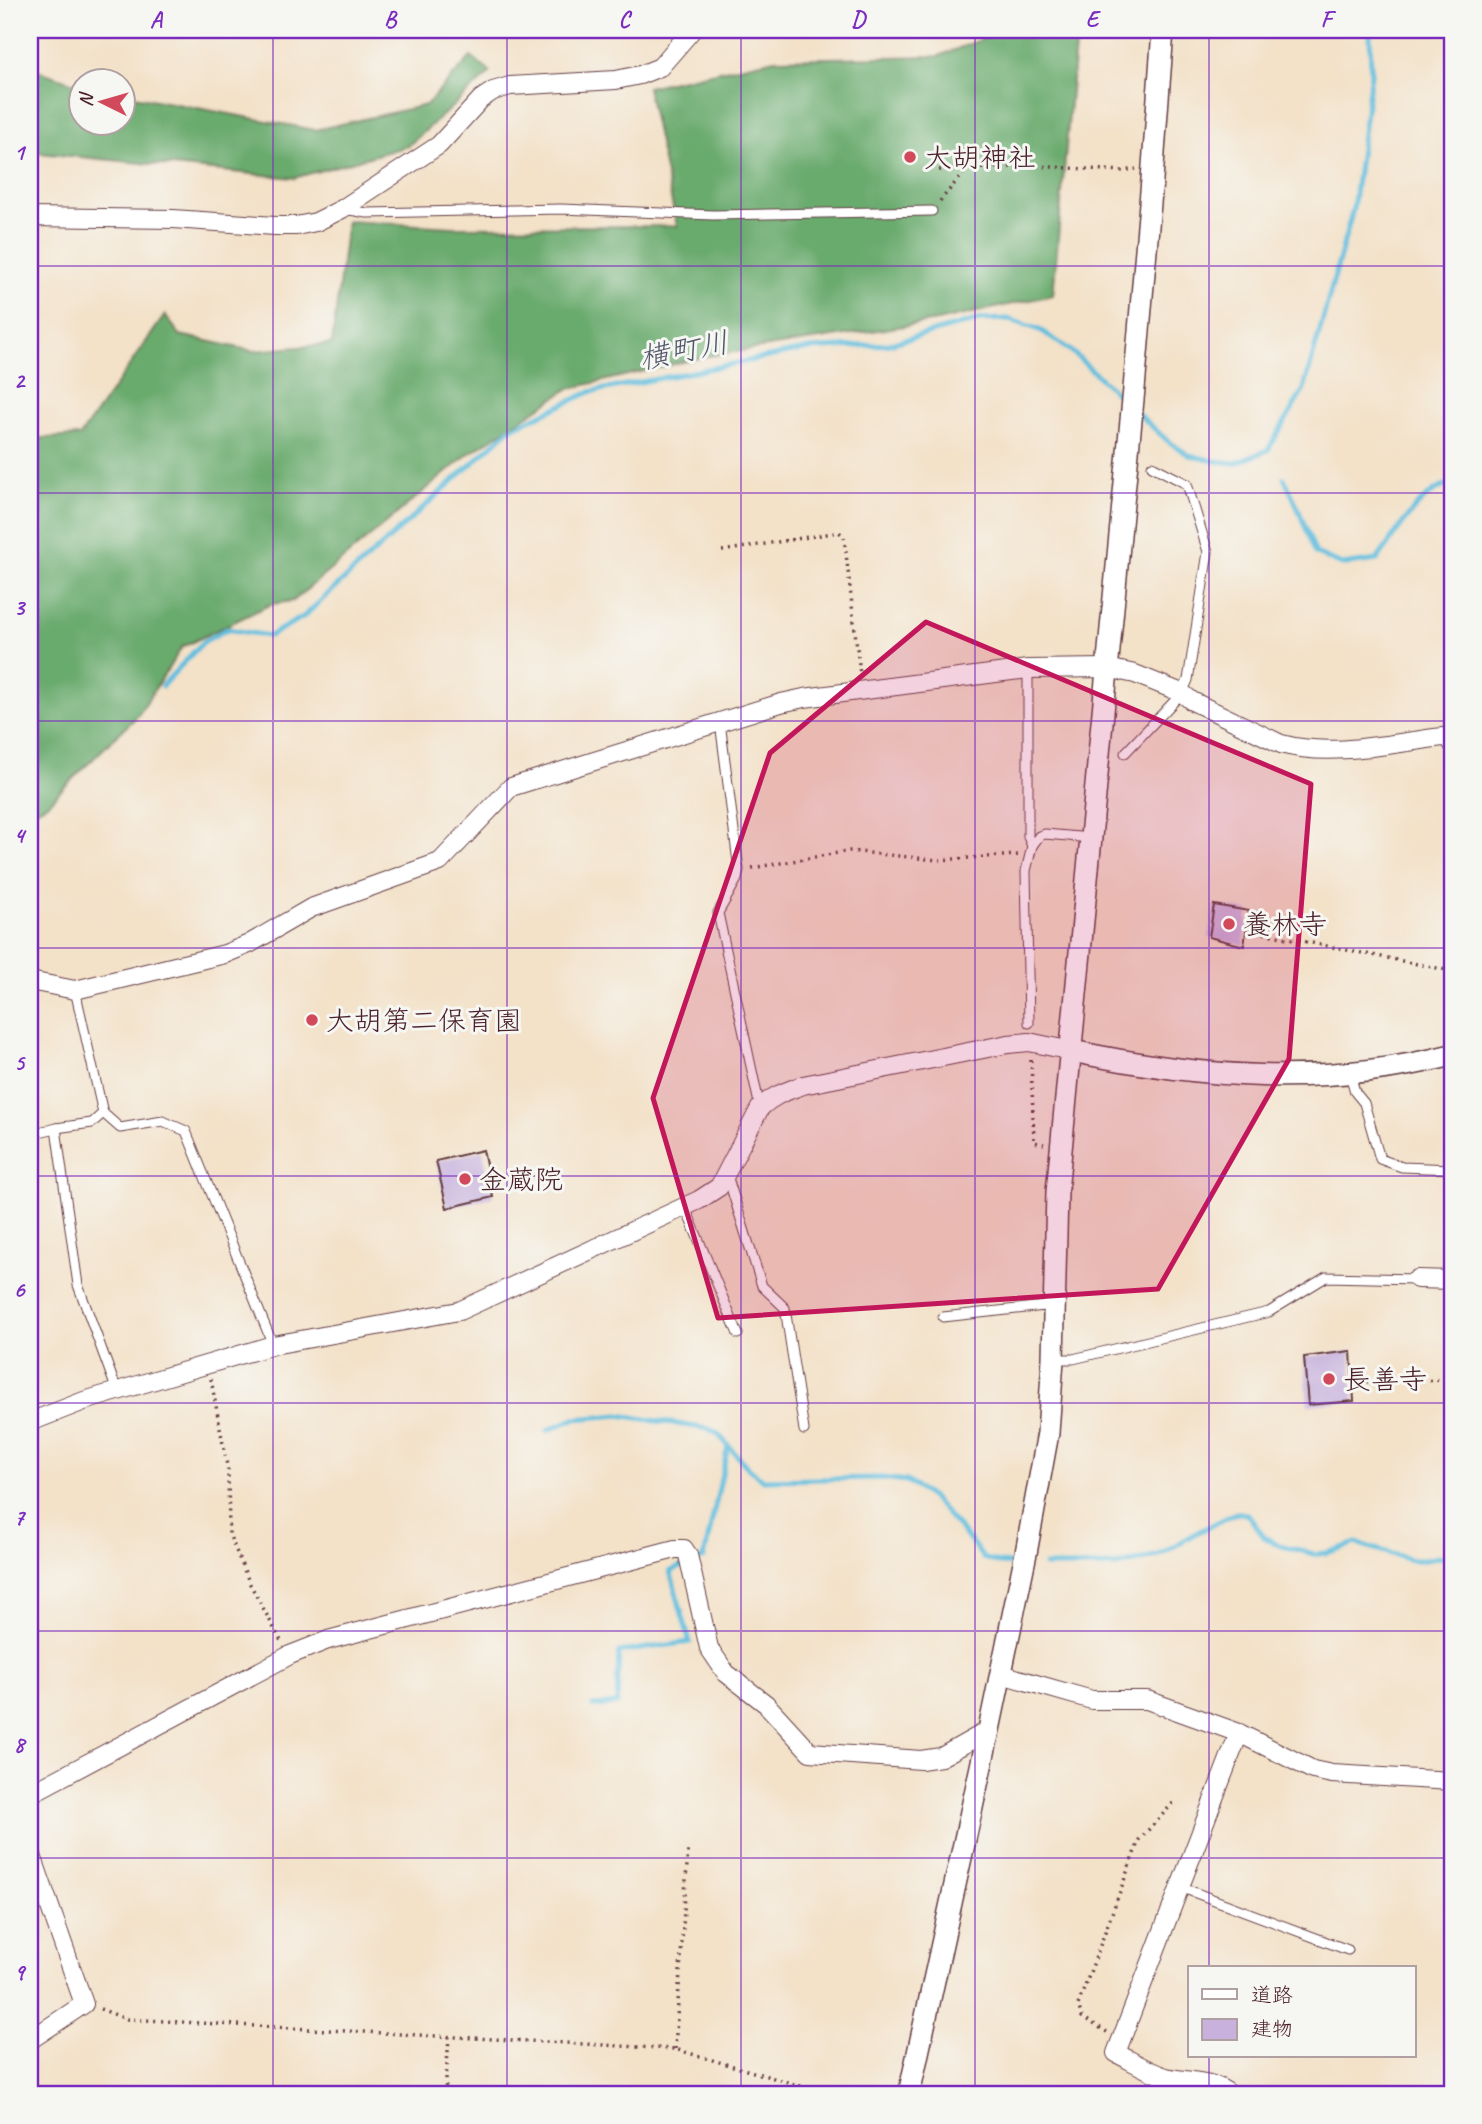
<svg xmlns="http://www.w3.org/2000/svg" width="1482" height="2124" font-family="Caveat,'Klee One',sans-serif">
  <style>
    .forest { fill: #69aa6d; stroke: #5a644c; stroke-width: 2 }
    .lines { fill: none; stroke-linecap: round; stroke-linejoin: round }
    .stream { stroke: #5fbede; stroke-width: 5 }
    .building { fill: #c8b2dd }
    .service-casing { stroke: #633c43; stroke-width: 11 }
    .minor-casing { stroke: #633c43; stroke-width: 20 }
    .tertiary-casing { stroke: #633c43; stroke-width: 24 }
    .path { stroke: #633c43; stroke-width: 3.5; stroke-dasharray: 2 5; stroke-linecap: butt }
    .service { stroke: #fff; stroke-width: 9 }
    .minor { stroke: #fff; stroke-width: 18 }
    .tertiary { stroke: #fff; stroke-width: 21 }
    .marked { fill: #c2185b; fill-opacity: 0.2; stroke: #c2185b; stroke-width: 5; stroke-linejoin: round }
    .grid { fill: none; stroke: #7b2cbf; stroke-width: 2; stroke-opacity: 0.55 }
    .poi-dot { fill: #d1495b; stroke: #f6f6f2; stroke-width: 2.5 }
    .labels { text-anchor: middle; stroke-width: 6; stroke-linejoin: round; paint-order: stroke }
    .poi-label { font-size: 28px; fill: #4a1f2b; stroke: #f6f6f2; text-anchor: start }
    .water-label { font-size: 30px; font-style: italic; fill: #51576a; stroke: #f6f6f2 }
    .neatline { fill: none; stroke: #7b2cbf; stroke-width: 2.5 }
    .grid-label { font-size: 23px; text-anchor: middle; font-weight: bold; fill: #7b2cbf }
  </style>
  <rect width="100%" height="100%" fill="#f6f6f2"/>
  <filter id="ink" filterUnits="userSpaceOnUse"><feTurbulence type="fractalNoise" baseFrequency=".0143" numOctaves="2"/><feDisplacementMap in="SourceGraphic" scale="14" xChannelSelector="R" yChannelSelector="G"/><feConvolveMatrix kernelMatrix="1 2 1 2 8 2 1 2 1" color-interpolation-filters="sRGB"/></filter>
  <filter id="wash" filterUnits="userSpaceOnUse"><feTurbulence type="fractalNoise" baseFrequency=".00686" numOctaves="4" result="noise"/><feDisplacementMap in="SourceGraphic" scale="28" xChannelSelector="R" yChannelSelector="G"/><feGaussianBlur stdDeviation="1.57" result="paint"/><feColorMatrix in="noise" values="0 0 0 0 0 0 0 0 0 0 0 0 0 0 0 0 0 1.4 0 .05"/><feComposite in="paint" operator="in"/></filter>
  <g filter="url(#wash)">
    <rect width="100%" height="100%" fill="#f3e1c8"/>
    <g class="forest">
      <path d="M1006 30 1076 34 1053 295 937 321 708 356 568 389 467 455 293 601 271 604 182 647 138 715 47 804 30 813V439L80 436 165 315 180 335 253 351 332 344 347 221 453 227 677 226 647 87 775 59 939 56Z"/>
      <path d="M471 57 491 72 408 146 294 178 30 152V68L80 85V122H122L123 94 315 130 426 105Z"/>
    </g>
    <g class="lines">
      <g class="stream">
        <path d="M1137 413 1169 442 1189 455 1214 461 1236 463 1268 450 1304 389 1353 209 1371 74 1370 30"/>
        <path d="M1284 478 1295 501 1316 554 1342 565 1377 560C1397 533 1417 493 1452 483"/>
        <path d="M162 686 203 642 227 629 269 636 303 617 510 429 590 392 809 349 889 344 978 320 1008 319 1040 330 1070 350 1127 403"/>
        <path d="M548 1430 574 1419 619 1415 709 1429 718 1434 749 1469 763 1480 882 1478 907 1481 932 1498 969 1539 983 1558 998 1563 1013 1564"/>
        <path d="M1045 1566H1116L1138 1561 1161 1554 1194 1534 1236 1513H1242L1248 1515 1264 1537 1279 1545 1314 1554 1327 1553 1356 1543 1412 1560H1426L1438 1557H1452"/>
        <path d="M593 1706 617 1704 619 1652 690 1642 670 1571 704 1558 728 1446"/>
      </g>
    </g>
    <g id="blocks">
      <g class="building">
        <path d="M1214 905 1249 911 1244 946 1209 937Z"/>
        <path d="M483 1150 493 1197 447 1208 436 1161Z"/>
        <path d="M1351 1351 1354 1401 1308 1405 1304 1357Z"/>
      </g>
    </g>
  </g>
  <g filter="url(#ink)">
    <use href="#blocks" fill-opacity="0" stroke="#633c43" stroke-width="2"/>
    <g class="lines">
      <g class="service-casing">
        <g id="service">
          <path d="M344 209 367 213 561 209 713 215 932 211"/>
          <path d="M1028 669V837L1032 846"/>
          <path d="M720 722 739 870 737 879 718 913 760 1108"/>
          <path d="M1125 753 1182 693 1188 680 1208 552 1187 484 1152 466"/>
          <path d="M75 990 103 1113 120 1128 163 1121 186 1131 273 1345"/>
          <path d="M1029 1023 1026 871 1032 846 1039 836 1045 834 1091 838"/>
          <path d="M1350 1074 1355 1092 1364 1103 1380 1159 1402 1167 1452 1169"/>
          <path d="M56 1128 78 1285 117 1391"/>
          <path d="M30 1134 56 1128 92 1123 103 1113"/>
          <path d="M727 1175 762 1286 785 1308 804 1430"/>
          <path d="M685 1207 738 1334"/>
          <path d="M943 1317 1054 1305"/>
          <path d="M1053 1359H1073L1269 1312 1326 1277 1417 1279"/>
          <path d="M1180 1887 1348 1950"/>
        </g>
      </g>
      <g class="minor-casing">
        <g id="minor">
          <path d="M30 217 173 219 275 226H296L316 222 342 209 439 145 481 99 493 91 510 86 616 80 640 75 660 67 692 30"/>
          <path d="M30 981 75 990 225 954 249 944 311 908 440 862 511 787 781 703 804 698 1028 669 1107 668 1135 674 1182 693 1192 701 1281 744C1331 758 1392 743 1443 737L1450 738 1452 743"/>
          <path d="M1417 1279 1452 1280"/>
          <path d="M30 1422 84 1401 273 1345 459 1311 699 1200 719 1187 760 1108C773 1095 787 1091 803 1085L1008 1044 1029 1042 1072 1051"/>
          <path d="M1001 1674 1092 1700H1147L1239 1733 1313 1770 1332 1774 1452 1781"/>
          <path d="M30 1794 290 1655 328 1640 675 1549H684L688 1555 709 1648 726 1673 766 1704 810 1752 921 1760 941 1757 989 1730"/>
          <path d="M30 1850 84 2004 30 2040"/>
          <path d="M1229 2094C1213 2079 1186 2082 1166 2077 1149 2072 1132 2061 1116 2053L1239 1733"/>
        </g>
      </g>
      <g class="tertiary-casing">
        <g id="tertiary">
          <path d="M1072 1051C1200 1078 1323 1088 1452 1055"/>
          <path d="M909 2094 989 1730 1026 1553 1048 1433 1053 1359 1057 1192 1134 389 1152 180 1163 30"/>
        </g>
      </g>
      <g class="path">
        <path d="M939 170 1034 166 1123 171 1136 169"/>
        <path d="M940 201 966 170"/>
        <path d="M722 551 839 532 844 536 860 674"/>
        <path d="M752 868 849 851 938 860 1018 855"/>
        <path d="M1257 932 1452 971"/>
        <path d="M1031 1060 1034 1142 1044 1144"/>
        <path d="M211 1379 228 1471 229 1534 250 1584 281 1641"/>
        <path d="M1359 1382 1452 1380"/>
        <path d="M100 2009 127 2019 675 2049 828 2094"/>
        <path d="M1107 2032 1082 2017 1078 2005 1139 1840 1175 1801"/>
        <path d="M675 2049 688 1849"/>
        <path d="M445 2094 449 2037"/>
      </g>
      <use href="#service" class="service"/>
      <use href="#minor" class="minor"/>
      <use href="#tertiary" class="tertiary"/>
    </g>
  </g>
  <path class="marked" d="M926 622 1311 784 1289 1059 1158 1289 718 1318 653 1098 770 753Z"/>
  <path class="grid" d="M273 30V2094M507 30V2094M741 30V2094M975 30V2094M1209 30V1968M30 266H1452M30 493H1452M30 721H1452M30 948H1452M30 1176H1452M30 1403H1452M30 1631H1452M30 1858H1452M1209 2056V2094"/>
  <g class="poi-dot">
    <circle cx="910" cy="157" r="7"/>
    <circle cx="1229" cy="924" r="7"/>
    <circle cx="312" cy="1020" r="7"/>
    <circle cx="465" cy="1179" r="7"/>
    <circle cx="1329" cy="1379" r="7"/>
  </g>
  <g class="labels">
    <g class="poi-label">
      <text x="924" y="167">大胡神社</text>
      <text x="1243" y="934">養林寺</text>
      <text x="326" y="1030">大胡第二保育園</text>
      <text x="479" y="1189">金蔵院</text>
      <text x="1343" y="1389">長善寺</text>
    </g>
    <g class="water-label">
      <text transform="translate(684 350) rotate(-11)" y="10">横町川</text>
    </g>
  </g>
  <rect width="1482" height="2124" fill="none" stroke="#f6f6f2" stroke-width="77"/>
  <rect x="1188" y="1966" width="228" height="91" fill="#f6f6f2" stroke="#b1a0a2" stroke-width="2"/>
  <rect x="1202" y="1989" width="35" height="10" fill="#ffffff" stroke="#b1a0a2" stroke-width="2"/>
  <text x="1251" y="2002" font-size="21" fill="#4a1f2b">道路</text>
  <rect x="1202" y="2019" width="35" height="21" fill="#c8b2dd" stroke="#b1a0a2" stroke-width="2"/>
  <text x="1251" y="2036" font-size="21" fill="#4a1f2b">建物</text>
  <g transform="translate(102 102) rotate(275)"><circle r="33" fill="#f6f6f2" stroke="#b1a0a2" stroke-width="2"/>
  <path d="M0-5L12 26L0 18L-12 26Z" fill="#d1495b"/>
  <text y="-10" font-size="19" font-weight="bold" text-anchor="middle" fill="#4a1f2b">N</text>
  </g>
  <rect x="38" y="38" width="1406" height="2048" class="neatline"/>
  <g class="grid-label">
    <text x="156" y="27">A</text>
    <text x="390" y="27">B</text>
    <text x="624" y="27">C</text>
    <text x="858" y="27">D</text>
    <text x="1092" y="27">E</text>
    <text x="1326" y="27">F</text>
    <text x="19" y="160">1</text>
    <text x="19" y="388">2</text>
    <text x="19" y="615">3</text>
    <text x="19" y="843">4</text>
    <text x="19" y="1070">5</text>
    <text x="19" y="1297">6</text>
    <text x="19" y="1525">7</text>
    <text x="19" y="1752">8</text>
    <text x="19" y="1980">9</text>
  </g>
</svg>
